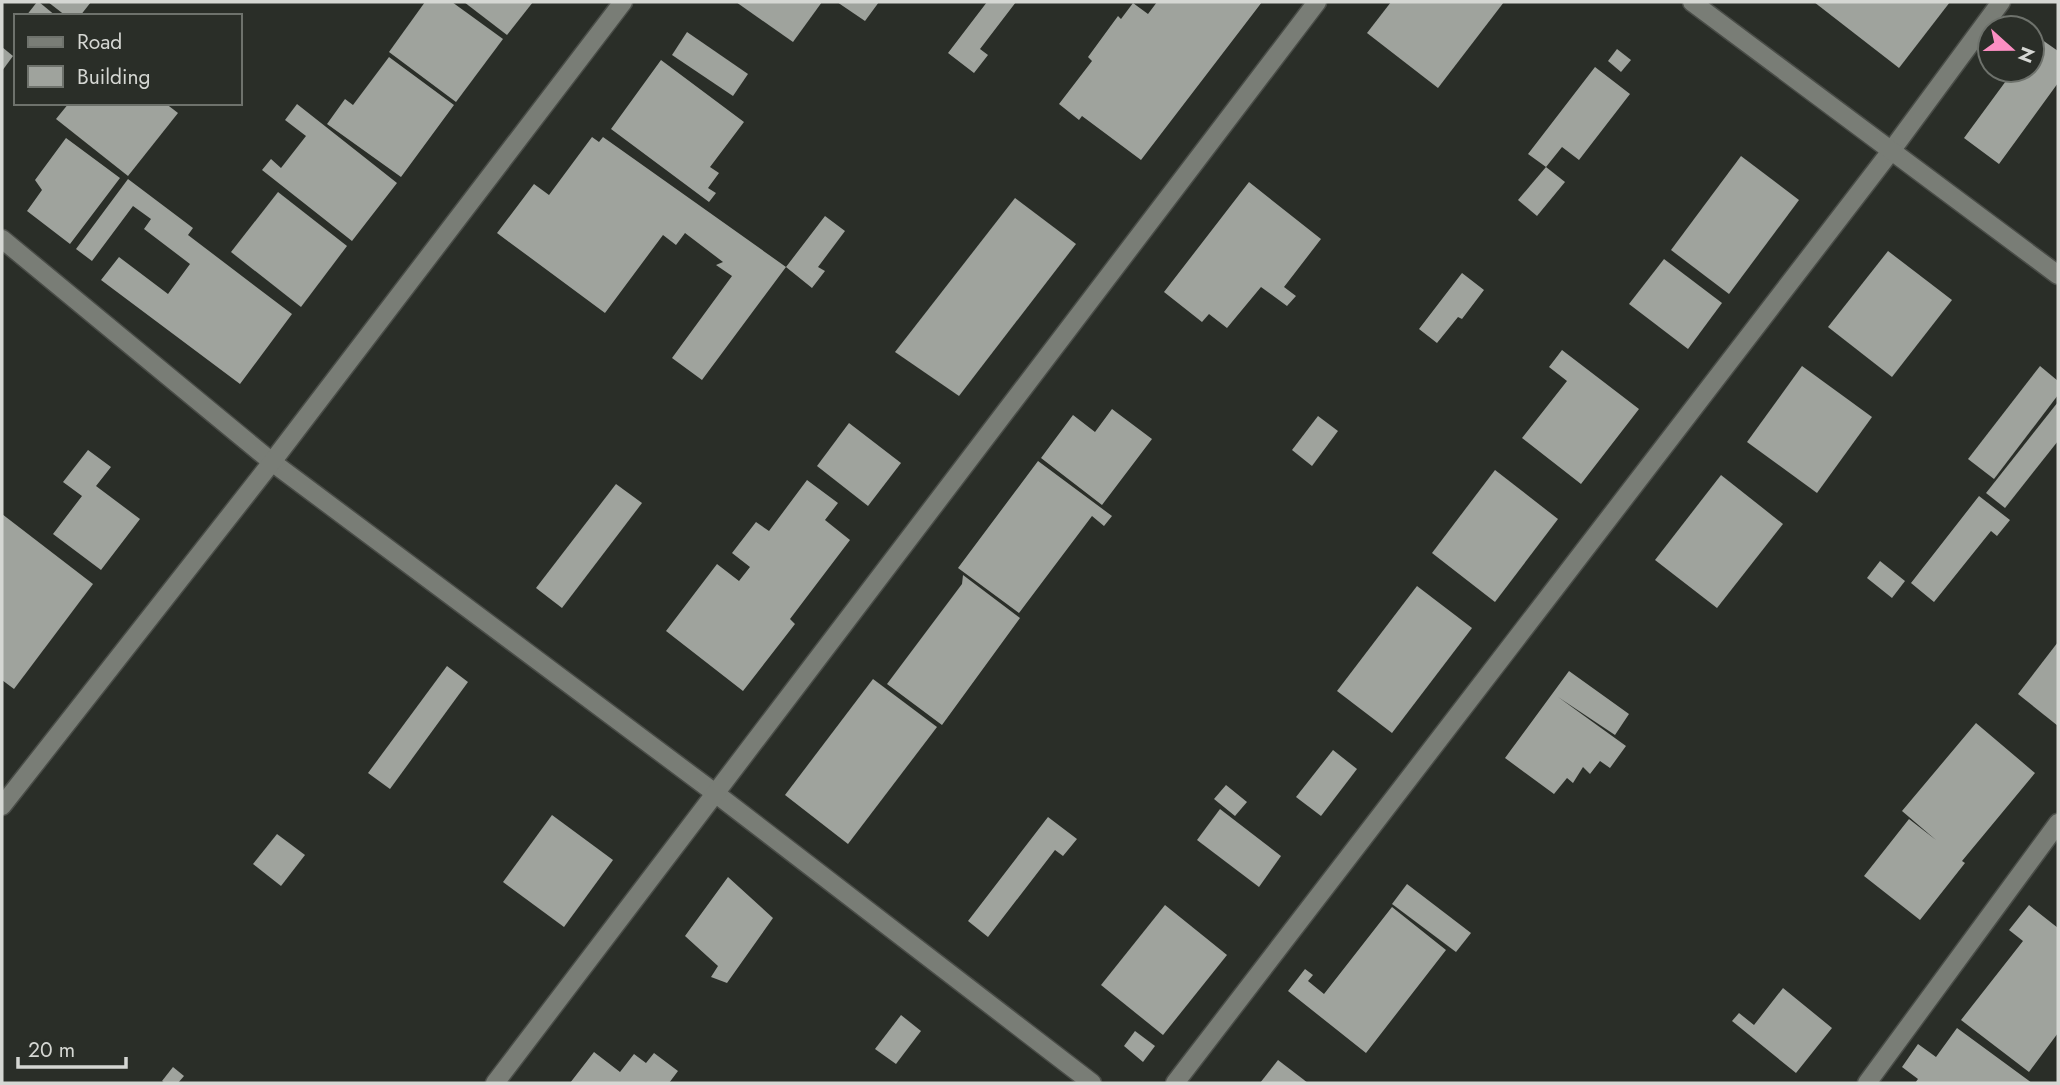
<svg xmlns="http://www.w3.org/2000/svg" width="2060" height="1085" font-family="Jost,sans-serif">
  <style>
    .building { fill: #9fa39d }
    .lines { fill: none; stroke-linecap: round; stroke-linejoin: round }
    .minor-casing { stroke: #494c47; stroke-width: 21 }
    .tertiary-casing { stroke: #494c47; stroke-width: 21 }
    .minor { stroke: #797d76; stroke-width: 18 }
    .tertiary { stroke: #797d76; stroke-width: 18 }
  </style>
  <rect width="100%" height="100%" fill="#2a2e28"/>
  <g class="building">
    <path d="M37 2H39L56 16H26Z"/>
    <path d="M48 2H91L80 16H66Z"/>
    <path d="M425 2H452L503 39 456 102 389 52Z"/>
    <path d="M464 2H533L507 35Z"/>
    <path d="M736 2H822L793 42Z"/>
    <path d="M837 2H879L865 21Z"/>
    <path d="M987 2H1016L980 49 988 55 974 73 948 53Z"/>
    <path d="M1157 2H1262L1141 160 1082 116 1079 120 1059 104 1092 61 1088 57 1118 16 1121 19 1133 3 1148 14Z"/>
    <path d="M1391 2H1504L1438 88 1367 33Z"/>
    <path d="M1814 2H1950L1899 68Z"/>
    <path d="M687 32 748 74 733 96 672 55Z"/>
    <path d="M2038 37 2058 51V83L1999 164 1964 138 2014 70H2032V45Z"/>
    <path d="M2 47 13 56 2 71Z"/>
    <path d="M1617 49 1631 60 1621 72 1608 61Z"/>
    <path d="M389 57 454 105 401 177 327 124 345 99 353 105Z"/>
    <path d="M661 60 744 122 710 167 719 173 708 188 716 193 709 202 611 129Z"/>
    <path d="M1595 67 1630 94 1579 160 1562 147 1546 167 1528 154Z"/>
    <path d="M69 103H165L178 113 128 176 56 119Z"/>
    <path d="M297 104 397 183 352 241 262 170 271 159 281 168 306 136 285 120Z"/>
    <path d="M592 137 599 142 603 137 786 267 702 380 672 358 732 276 716 265 723 262 685 233 676 245 663 235 605 313 497 233 534 184 549 195Z"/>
    <path d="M66 138 120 178 70 244 27 211 42 190 35 180Z"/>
    <path d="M1741 156 1799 200 1729 294 1671 250Z"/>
    <path d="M1546 167 1565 182 1537 216 1518 200Z"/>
    <path d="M128 179 193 228 188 235 292 314 240 384 101 280 119 257 168 294 190 264 144 229 151 219 133 206 92 261 76 249Z"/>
    <path d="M1249 182 1321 239 1284 287 1296 296 1287 306 1261 287 1227 328 1209 314 1202 322 1164 292Z"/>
    <path d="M278 192 347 246 301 307 231 252Z"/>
    <path d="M1015 198 1076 244 959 396 895 352Z"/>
    <path d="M825 216 845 231 818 267 825 271 812 288 786 267Z"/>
    <path d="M1888 251 1952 300 1892 377 1828 327Z"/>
    <path d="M1664 259 1722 303 1688 349 1629 304Z"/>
    <path d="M1462 273 1484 290 1462 319 1458 317 1437 343 1419 329Z"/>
    <path d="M1562 350 1639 409 1581 484 1522 438 1567 381 1549 367Z"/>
    <path d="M1802 366 1872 417 1817 493 1747 442Z"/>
    <path d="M2040 366 2058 381V395L1994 479 1968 459Z"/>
    <path d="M2058 402V441L2005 508 1986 493Z"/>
    <path d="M1112 409 1152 439 1102 505 1041 458 1073 415 1095 432Z"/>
    <path d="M1318 416 1338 431 1312 466 1292 450Z"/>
    <path d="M849 423 901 463 868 506 817 466Z"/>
    <path d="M88 450 111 467 96 486 140 519 101 570 53 534 82 496 63 482Z"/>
    <path d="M1038 461 1112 516 1104 526 1092 516 1019 613 958 568Z"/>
    <path d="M1495 470 1558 519 1495 602 1432 553Z"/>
    <path d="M1721 475 1783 524 1717 608 1655 560Z"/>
    <path d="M807 480 838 503 825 520 850 540 790 619 795 624 743 691 666 631 717 564 739 581 750 567 732 553 756 522 769 531Z"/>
    <path d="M616 484 642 503 562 608 536 588Z"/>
    <path d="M1979 496 2010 520 1997 536 1991 531 1934 602 1911 583Z"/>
    <path d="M2 514 93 584 14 689 2 680Z"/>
    <path d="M1880 561 1905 581 1892 598 1867 578Z"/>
    <path d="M963 575 1020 618 942 725 887 684 962 584Z"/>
    <path d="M1417 586 1472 628 1392 733 1337 691Z"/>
    <path d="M2058 642V726L2018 694Z"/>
    <path d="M447 666 468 682 390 789 368 773Z"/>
    <path d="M1569 671 1629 714 1615 735 1558 697 1626 746 1610 768 1600 761 1590 774 1583 767 1573 783 1567 778 1554 794 1505 758Z"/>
    <path d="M873 679 937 727 848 844 785 795Z"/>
    <path d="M1976 723 2035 773 1962 861 1965 863 1920 920 1864 876 1909 819 1936 840 1902 811Z"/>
    <path d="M1333 750 1357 769 1321 816 1296 797Z"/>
    <path d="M1226 785 1247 802 1235 816 1214 799Z"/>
    <path d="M1220 809 1281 856 1259 887 1197 840Z"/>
    <path d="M552 815 613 860 564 927 503 882Z"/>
    <path d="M1048 817 1077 839 1063 856 1055 850 988 937 968 921Z"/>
    <path d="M277 834 305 855 281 886 253 864Z"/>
    <path d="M728 877 773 918 727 983 711 977 718 966 685 936Z"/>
    <path d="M1407 884 1471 933 1456 952 1392 904Z"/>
    <path d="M1165 905 1227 955 1163 1035 1101 985Z"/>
    <path d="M2029 905 2058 928V1033L2029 1072 1961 1020 2023 941 2009 930Z"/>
    <path d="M1392 907 1446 950 1366 1053 1288 991 1305 969 1313 975 1308 981 1324 994Z"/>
    <path d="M1783 988 1832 1028 1796 1073 1732 1021 1739 1013 1754 1025Z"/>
    <path d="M901 1015 921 1031 896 1064 875 1049Z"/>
    <path d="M1957 1028 2032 1083H1915L1918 1079 1902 1067 1918 1044 1936 1057Z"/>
    <path d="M1135 1031 1155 1046 1143 1062 1124 1046Z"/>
    <path d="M594 1052 620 1072 634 1054 646 1063 654 1053 678 1071 669 1083H570Z"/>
    <path d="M1278 1060 1308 1083H1260Z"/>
    <path d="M173 1067 184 1076 178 1083H165L162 1081Z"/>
  </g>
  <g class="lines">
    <g class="minor-casing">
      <g id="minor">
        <path d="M2 239 272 462 715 793 1092 1083"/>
        <path d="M2 806 272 462 623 2"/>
        <path d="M495 1083 1317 2"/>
        <path d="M1175 1083 1891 151 2001 2"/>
        <path d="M1867 1083 2058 823"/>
      </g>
    </g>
    <g class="tertiary-casing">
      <path id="tertiary" d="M1692 2 2058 275"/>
    </g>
    <use href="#minor" class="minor"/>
    <use href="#tertiary" class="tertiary"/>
  </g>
  <rect width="2060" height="1085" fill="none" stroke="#d5d7d3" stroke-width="7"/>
  <rect x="14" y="14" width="228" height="91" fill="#2a2e28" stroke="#6e726c" stroke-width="2"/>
  <rect x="28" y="37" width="35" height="10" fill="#797d76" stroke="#6e726c" stroke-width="2"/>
  <text x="77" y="49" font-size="21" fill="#d5d7d3">Road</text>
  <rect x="28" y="66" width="35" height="21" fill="#9fa39d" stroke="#6e726c" stroke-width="2"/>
  <text x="77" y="84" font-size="21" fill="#d5d7d3">Building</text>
  <g transform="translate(2011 49) rotate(111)"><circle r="33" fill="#2a2e28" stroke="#6e726c" stroke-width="2"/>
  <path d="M0-5L12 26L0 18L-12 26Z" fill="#fc8fc3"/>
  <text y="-10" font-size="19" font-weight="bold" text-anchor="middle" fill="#d5d7d3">N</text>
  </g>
  <path d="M18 1057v10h108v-10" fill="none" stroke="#d5d7d3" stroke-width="3.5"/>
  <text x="28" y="1057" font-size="21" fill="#d5d7d3" stroke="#2a2e28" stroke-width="5" paint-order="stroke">20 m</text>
</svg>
